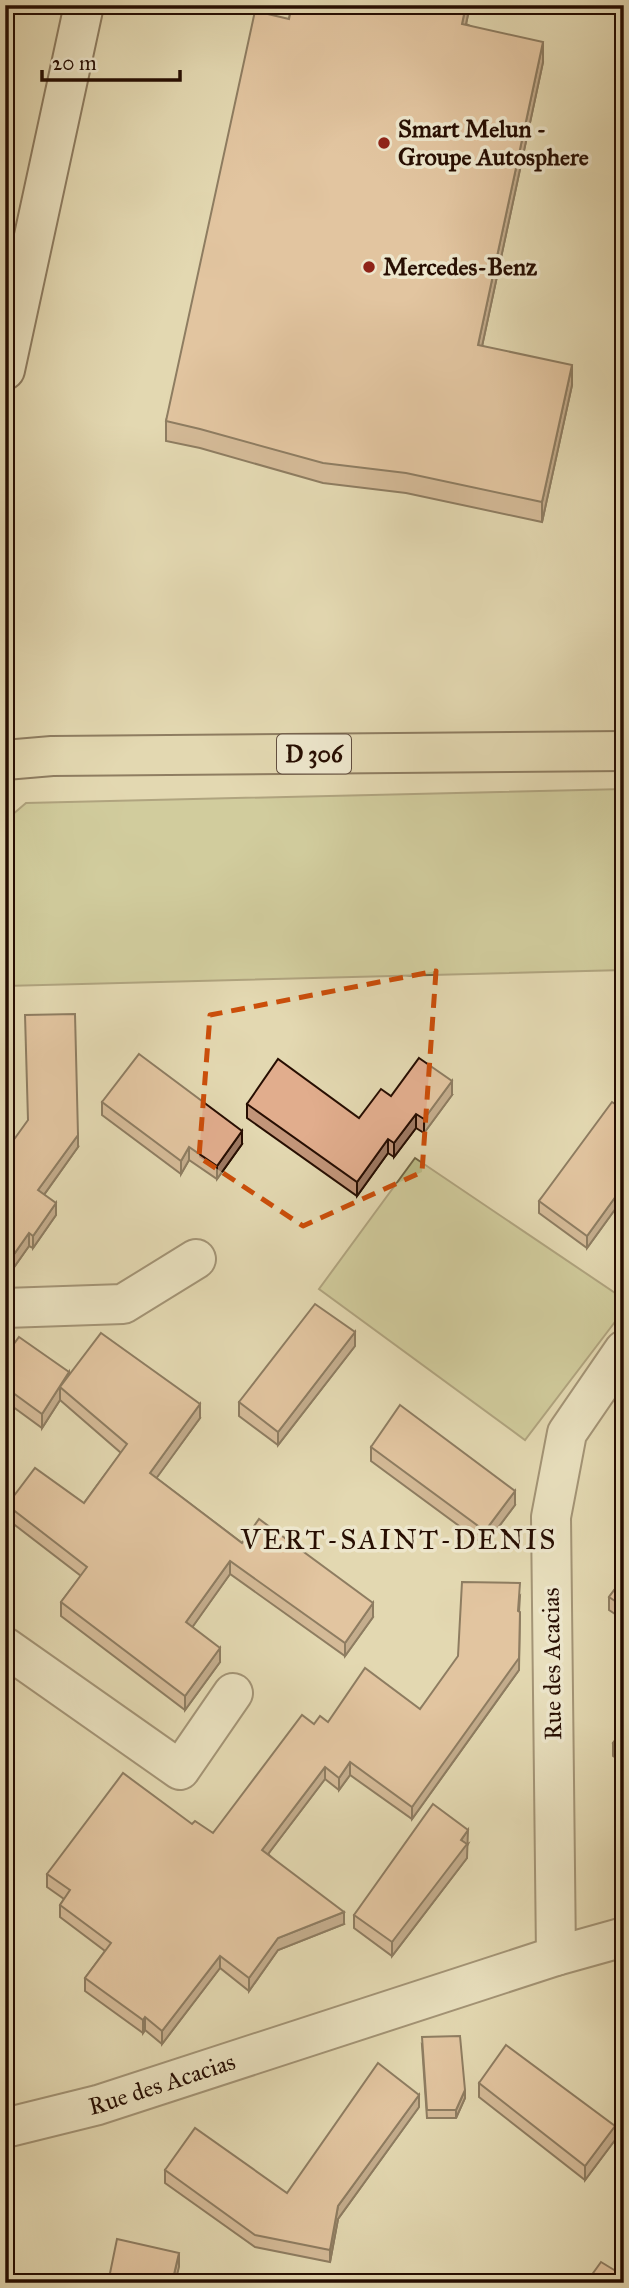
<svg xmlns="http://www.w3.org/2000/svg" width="629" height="2288" font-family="'IM FELL Great Primer',serif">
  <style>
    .green { fill: #bbbc86; stroke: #716544; stroke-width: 2 }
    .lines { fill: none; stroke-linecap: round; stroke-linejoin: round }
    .minor-casing { stroke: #56402e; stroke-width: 42 }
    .secondary-casing { stroke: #270e02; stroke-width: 42 }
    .primary-casing { stroke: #270e02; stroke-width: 42 }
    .minor { stroke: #ede6cc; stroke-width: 38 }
    .secondary { stroke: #ede6cc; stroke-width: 38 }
    .primary { stroke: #e3d8b1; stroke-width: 38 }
    .wall { fill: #c29579; stroke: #270e02; stroke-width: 2 }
    .shaded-wall { fill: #9e7963; stroke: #270e02; stroke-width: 2 }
    .building { fill: #e1ad8d; stroke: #270e02; stroke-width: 2 }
    .marked { fill: none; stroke: #cb4e0a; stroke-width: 5; stroke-dasharray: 14 9; stroke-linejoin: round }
    .poi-dot { fill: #8f2418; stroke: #ede6cc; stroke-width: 2.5 }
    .labels { text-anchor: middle; stroke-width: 7; stroke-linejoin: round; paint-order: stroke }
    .shield { fill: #ede6cc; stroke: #624f3f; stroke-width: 2 }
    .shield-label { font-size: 23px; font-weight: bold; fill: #270e02 }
    .poi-label { font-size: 24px; font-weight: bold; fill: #270e02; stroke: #ede6cc; text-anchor: start }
    .street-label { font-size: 24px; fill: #270e02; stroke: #ede6cc }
    .quarter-label { font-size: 28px; letter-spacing: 2px; fill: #270e02; stroke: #ede6cc }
  </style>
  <rect width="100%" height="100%" fill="#e3d8b1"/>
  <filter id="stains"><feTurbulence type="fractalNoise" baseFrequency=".00286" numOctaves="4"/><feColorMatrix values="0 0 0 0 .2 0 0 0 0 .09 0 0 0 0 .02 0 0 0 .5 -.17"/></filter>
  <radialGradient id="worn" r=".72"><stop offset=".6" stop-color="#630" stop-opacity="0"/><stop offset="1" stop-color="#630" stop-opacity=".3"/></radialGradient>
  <g class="green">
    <path d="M624 789V970L5 986V821L26 803Z"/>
    <path d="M415 1158 624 1299V1310L525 1440 319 1289Z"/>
  </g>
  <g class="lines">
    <g class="minor-casing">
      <g id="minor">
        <path d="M5 1308 123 1304 196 1259"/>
        <path d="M5 1647 180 1770 233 1693"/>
        <path d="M556 1956 551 1517 567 1433 624 1350"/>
        <path id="s1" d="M5 2128 98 2105 556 1956 624 1937"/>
      </g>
    </g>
    <g class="secondary-casing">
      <path id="secondary" d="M5 370 84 5"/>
    </g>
    <g class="primary-casing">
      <path id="primary" d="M5 760 52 756 624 751"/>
    </g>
    <use href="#minor" class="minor"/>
    <use href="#secondary" class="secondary"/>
    <use href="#primary" class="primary"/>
  </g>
  <g class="wall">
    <path d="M292 5H470L466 24 543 62 482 346 572 385 542 522 406 493 323 483 200 448 166 441V421L289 19Z"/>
    <path d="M452 1095 424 1133 416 1128 394 1157 388 1153 357 1196 247 1118V1104L359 1118 391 1096Z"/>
    <path d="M102 1102 242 1144 217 1179 189 1160 181 1174 102 1115Z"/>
    <path d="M624 1110V1197L587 1248 539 1213V1201Z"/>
    <path d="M78 1147 44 1195 56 1215 33 1248 29 1246 5 1280V1152Z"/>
    <path d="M355 1346 278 1445 239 1416V1402Z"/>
    <path d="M5 1356 69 1375 200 1418 156 1478 242 1543 373 1617 345 1656 230 1574 192 1627 220 1662 185 1710 61 1616V1602L81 1576 7 1519V1505L84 1503 121 1453 60 1400 42 1428 5 1401Z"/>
    <path d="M371 1447 515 1505 485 1545 371 1461Z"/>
    <path d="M624 1551V1575L619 1571V1558Z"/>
    <path d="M624 1577V1620L609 1610V1597Z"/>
    <path d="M520 1596 519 1612V1670L412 1819 350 1775 339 1790 325 1779 268 1854 344 1924 278 1950 249 1991 220 1968 162 2044 145 2030 143 2033 85 1991V1978L105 1951 60 1917V1905L64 1899 47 1887V1874L192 1824 213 1833 314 1724 420 1709Z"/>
    <path d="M624 1729V1763L613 1756V1743Z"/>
    <path d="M468 1844 467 1846V1858L392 1956 354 1928V1915Z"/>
    <path d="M422 2045 465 2098 456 2118H427Z"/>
    <path d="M479 2083 615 2140 585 2180 479 2097Z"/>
    <path d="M419 2107 338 2219 330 2262 255 2247 165 2183V2170L287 2193Z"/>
  </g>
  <g class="shaded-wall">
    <path d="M466 5H470L462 43V24Z"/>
    <path d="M543 42V62L478 365V345Z"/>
    <path d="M572 365V385L542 522V502Z"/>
    <path d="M452 1081V1095L424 1133V1119Z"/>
    <path d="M416 1114V1128L394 1157V1143Z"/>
    <path d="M242 1131V1144L217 1179V1166Z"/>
    <path d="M78 1135V1147L38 1203V1190Z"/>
    <path d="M388 1139V1153L357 1196V1182Z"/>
    <path d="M189 1147V1160L181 1174V1161Z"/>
    <path d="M624 1185V1197L587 1248V1236Z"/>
    <path d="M56 1203V1215L33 1248V1236Z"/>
    <path d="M29 1233V1246L5 1280V1267Z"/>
    <path d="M355 1332V1346L278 1445V1432Z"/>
    <path d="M69 1372V1386L60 1387V1400L42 1428V1414Z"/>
    <path d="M200 1404V1418L150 1487V1473Z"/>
    <path d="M515 1491V1505L485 1545V1531Z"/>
    <path d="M230 1561V1574L186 1636V1622Z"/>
    <path d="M373 1603V1617L345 1656V1643Z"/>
    <path d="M520 1612 519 1670 412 1819V1807Z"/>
    <path d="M220 1648V1662L185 1710V1696Z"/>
    <path d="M350 1762V1775L339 1790V1778Z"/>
    <path d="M325 1767V1779L262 1862V1850Z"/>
    <path d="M468 1830 467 1858 392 1956V1942Z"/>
    <path d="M344 1912V1924L278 1950 249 1991V1978L278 1938Z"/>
    <path d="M220 1956V1968L162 2044V2031Z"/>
    <path d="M145 2017V2030L143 2033V2020Z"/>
    <path d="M465 2090V2098L456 2118V2110Z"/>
    <path d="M419 2095V2107L338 2219 330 2262V2250L338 2206Z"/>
    <path d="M615 2126V2140L585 2180V2166Z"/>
    <path d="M179 2253V2267L175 2283H172Z"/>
  </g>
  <g class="building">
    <path d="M292 5H466L462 24 543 42 478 345 572 365 542 502 406 473 323 463 200 429 166 421 255 11 289 19Z"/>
    <path d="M75 1014 78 1135 38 1190 56 1203 33 1236 29 1233 5 1267V1152L28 1120 25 1015Z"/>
    <path d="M139 1054 242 1131 217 1166 189 1147 181 1161 102 1102Z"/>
    <path d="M419 1058 452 1081 424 1119 416 1114 394 1143 388 1139 357 1182 247 1104 278 1059 359 1118 381 1089 391 1096Z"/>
    <path d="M612 1102 624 1110V1185L587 1236 539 1201Z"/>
    <path d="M315 1304 355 1332 278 1432 239 1402Z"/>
    <path d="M101 1333 200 1404 150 1473 242 1543 259 1519 373 1603 345 1643 230 1561 186 1622 220 1648 185 1696 61 1602 87 1567 7 1505 35 1468 84 1503 127 1444 60 1387Z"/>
    <path d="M19 1337 69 1372 42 1414 5 1387V1356Z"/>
    <path d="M400 1405 515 1491 485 1531 371 1447Z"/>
    <path d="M624 1551V1562L619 1558Z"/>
    <path d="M624 1577V1607L609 1597Z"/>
    <path d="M462 1582 520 1583 518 1611 520 1612 519 1658 412 1807 350 1762 339 1778 325 1767 262 1850 344 1912 278 1938 249 1978 220 1956 162 2031 145 2017 143 2020 85 1978 111 1943 60 1905 70 1890 47 1874 123 1773 192 1824 195 1821 213 1833 302 1715 314 1724 320 1716 328 1722 365 1668 420 1709 458 1656Z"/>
    <path d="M624 1729V1750L613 1743Z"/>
    <path d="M433 1804 468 1830 461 1840 467 1844 392 1942 354 1915Z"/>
    <path d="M460 2036 465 2090 456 2110H427L422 2037Z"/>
    <path d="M506 2045 615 2126 585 2166 479 2083Z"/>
    <path d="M378 2063 419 2095 338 2206 330 2250 255 2235 165 2170 195 2128 287 2193Z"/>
    <path d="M117 2239 179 2253 172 2283H108Z"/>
    <path d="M601 2262 624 2276V2283H586Z"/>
  </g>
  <path d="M0 0H629V2288H0ZM436 971 422 1172 303 1226 199 1157 210 1015Z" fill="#e3d8b1" fill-opacity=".55" fill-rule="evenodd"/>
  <path class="marked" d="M436 971 422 1172 303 1226 199 1157 210 1015Z"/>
  <g class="poi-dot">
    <circle cx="384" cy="143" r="7"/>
    <circle cx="369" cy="267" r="7"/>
  </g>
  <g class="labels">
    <rect class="shield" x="277" y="734.5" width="74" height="39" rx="5"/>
    <g class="shield-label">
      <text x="314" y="762">D 306</text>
    </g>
    <g class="poi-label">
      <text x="398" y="137">Smart Melun -<tspan x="398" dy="28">Groupe Autosphere</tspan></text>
      <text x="383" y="275">Mercedes-Benz</text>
    </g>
    <g class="street-label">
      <text transform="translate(552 1664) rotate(-91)" y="8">Rue des Acacias</text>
      <text dy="8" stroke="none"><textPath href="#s1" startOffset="163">Rue des Acacias</textPath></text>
    </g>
    <g class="quarter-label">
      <text x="399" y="1549">VERT-SAINT-DENIS</text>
    </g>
  </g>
  <rect width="629" height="2288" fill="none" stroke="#e3d8b1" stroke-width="28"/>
  <rect x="7" y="7" width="615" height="2274" fill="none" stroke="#270e02" stroke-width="3.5"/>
  <rect x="14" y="14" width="601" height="2260" fill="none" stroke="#270e02" stroke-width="2"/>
  <path d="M42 70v10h138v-10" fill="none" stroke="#270e02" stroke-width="3.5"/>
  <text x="52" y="70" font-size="21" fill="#270e02" stroke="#ede6cc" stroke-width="5" paint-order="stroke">20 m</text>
  <rect width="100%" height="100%" filter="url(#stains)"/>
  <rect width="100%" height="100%" fill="url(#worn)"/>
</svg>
